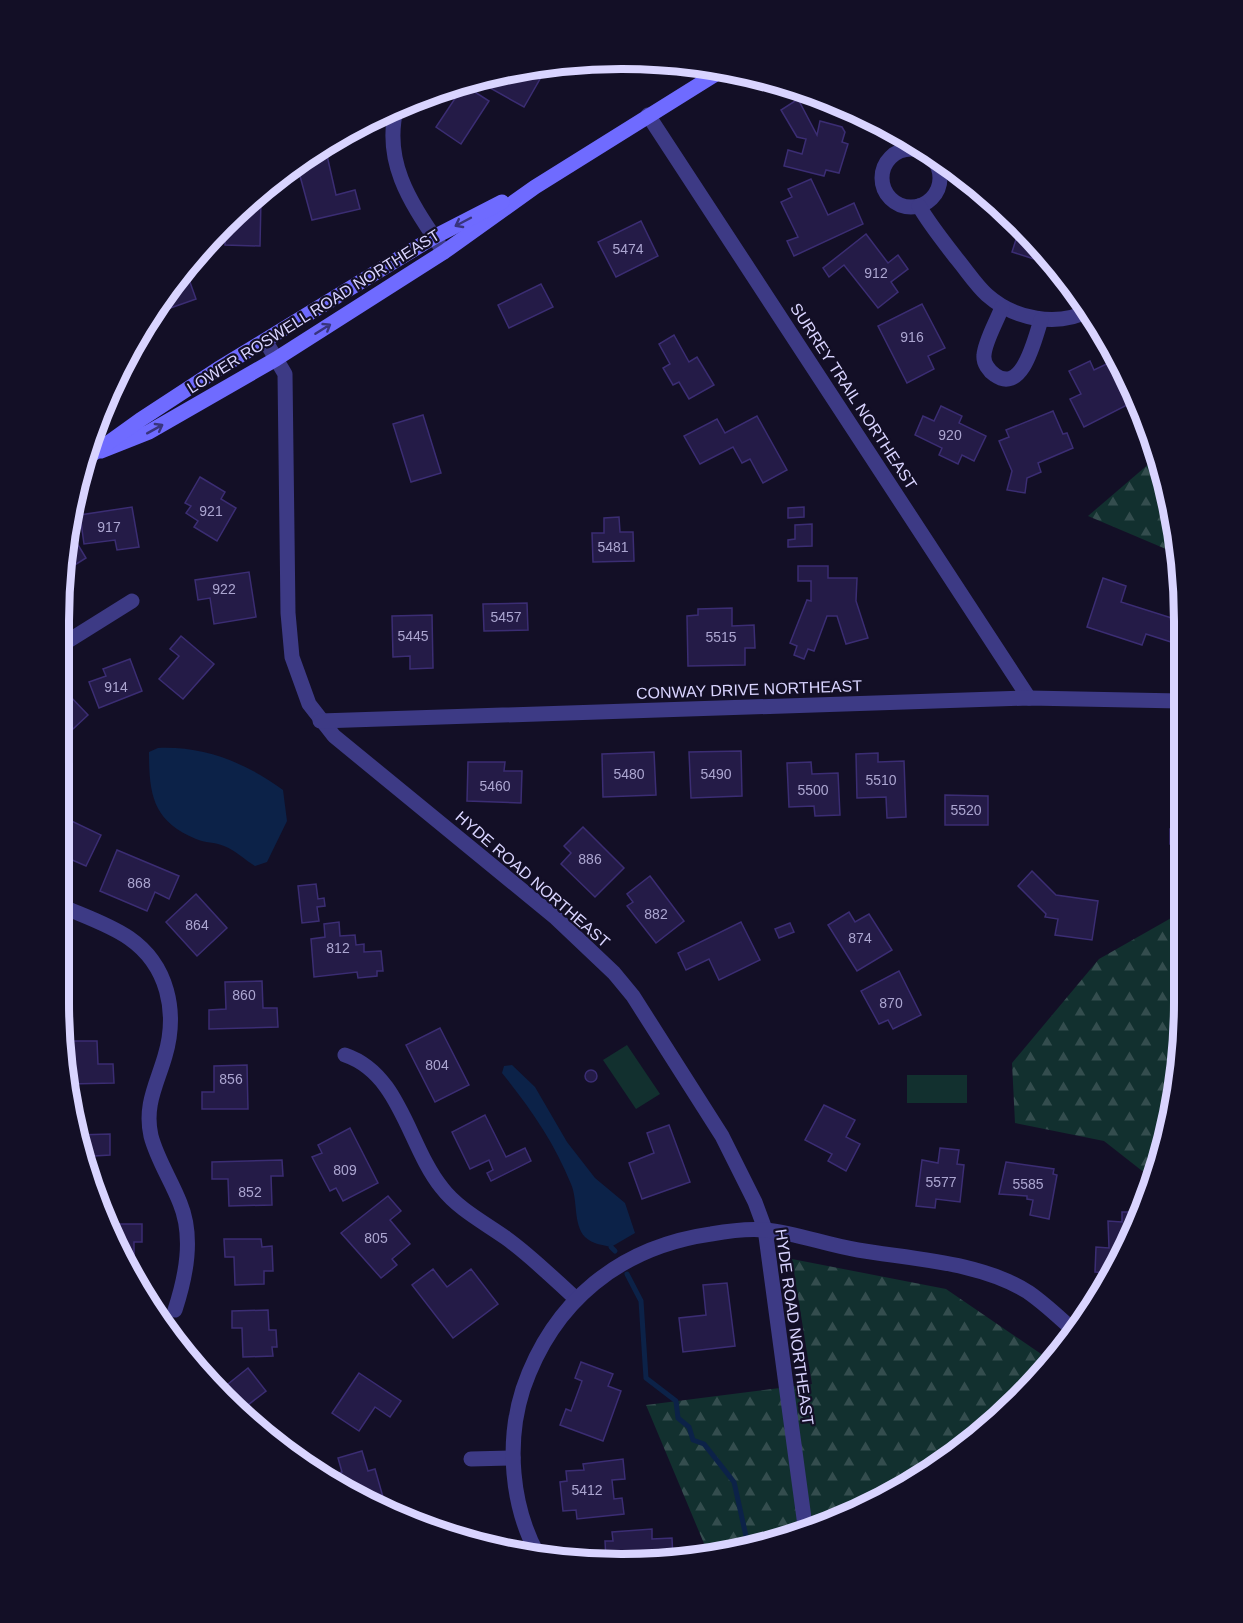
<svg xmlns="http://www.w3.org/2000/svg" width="1243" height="1623" font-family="Arial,sans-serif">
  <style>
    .forest { fill: url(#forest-firs) }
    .garden { fill: #12302f }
    .water { fill: #0c2248 }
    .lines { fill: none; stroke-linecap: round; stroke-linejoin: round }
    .stream { stroke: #0c2248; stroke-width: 5 }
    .building { fill: #241b47; stroke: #3b2d73; stroke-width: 1.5 }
    .street { stroke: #3d3a85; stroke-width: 15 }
    .secondary { stroke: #6f6bff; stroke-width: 15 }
    .oneway { stroke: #38347d }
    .labels { text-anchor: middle; stroke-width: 4.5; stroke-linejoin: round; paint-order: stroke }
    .number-label { font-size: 14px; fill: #aca6d1 }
    .street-label { font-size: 16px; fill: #d9d4ff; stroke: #130f26 }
    .rim { fill: none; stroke: #d9d4ff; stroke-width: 8 }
  </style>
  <defs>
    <pattern id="forest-firs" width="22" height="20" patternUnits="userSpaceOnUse" patternTransform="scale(1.5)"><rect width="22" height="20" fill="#12302f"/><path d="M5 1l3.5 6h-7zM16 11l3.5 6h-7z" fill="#344d4e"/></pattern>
  </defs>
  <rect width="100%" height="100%" fill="#130f26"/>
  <g class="forest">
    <path d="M1158 456 1180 548V555L1088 516Z"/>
    <path d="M1180 913V1075L1155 1181 1104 1141 1015 1123 1012 1063 1099 959Z"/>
    <path d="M792 1259 946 1289 1050 1360 1020 1399 935 1469 803 1535 708 1553 646 1405 812 1384Z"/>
  </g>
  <g class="garden">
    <path d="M627 1045 660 1094 636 1109 603 1060Z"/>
    <rect x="907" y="1075" width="60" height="28"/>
  </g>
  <g class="water">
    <path d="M158 748C205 746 246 763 283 790L287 821 267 862 255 866C245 860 235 850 224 846 215 842 205 843 196 839 153 821 149 795 149 752Z"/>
    <path d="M512 1065 535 1087 567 1142 595 1178 625 1203 635 1233 611 1247C603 1245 592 1244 585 1237 573 1224 578 1200 571 1184 554 1142 530 1108 502 1073L504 1066Z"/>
  </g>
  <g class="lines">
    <g class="stream">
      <path d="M611 1247 615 1251"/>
      <path d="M627 1274 641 1301 646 1378 676 1401 678 1418 689 1427 693 1440 704 1444 734 1482 748 1545"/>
    </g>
  </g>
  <g class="building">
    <path d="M536 67 544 72 524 107 483 84 487 77 511 69Z"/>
    <path d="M464 85 489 101 461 144 436 127Z"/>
    <path d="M798 99 817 135 820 121 842 127 845 132 842 142 848 144 839 173 826 170 824 176 784 166 788 150 802 154 806 139 797 137 781 110Z"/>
    <path d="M326 151 336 195 355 190 360 209 312 220 297 165 307 155Z"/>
    <path d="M811 179 828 215 854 203 863 224 794 256 787 241 798 237 781 202 792 197 788 189Z"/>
    <path d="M261 199 260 246 225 245V232Z"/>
    <path d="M1013 218 1019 223 1044 253 1036 250 1034 259 1012 252 1020 227 1011 224Z"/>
    <path d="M641 221 658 256 616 277 598 242Z"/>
    <path d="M866 234 888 263 898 255 908 269 891 282 898 292 878 308 844 265 829 277 823 268Z"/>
    <path d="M186 271 196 299 162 311 160 306H158L175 279Z"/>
    <path d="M541 284 553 307 509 328 498 305Z"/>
    <path d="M922 304 945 348 928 356 934 369 907 383 878 326Z"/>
    <path d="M674 335 689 362 697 357 714 385 689 399 679 382 673 385 663 368 670 364 659 344Z"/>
    <path d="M1115 360 1135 401 1084 427 1070 399 1081 394 1069 371 1090 361 1094 370Z"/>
    <path d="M941 406 962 416 959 423 986 436 974 461 962 455 958 464 939 455 942 448 915 435 923 416 934 421Z"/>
    <path d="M1053 411 1063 434 1067 433 1073 448 1038 463 1041 472 1027 478 1025 493 1007 490 1012 471 999 441 1009 437 1006 430Z"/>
    <path d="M423 415 441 473 411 482 393 424Z"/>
    <path d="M757 416 787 470 763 483 750 459 742 463 733 447 700 464 684 436 717 419 725 433Z"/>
    <path d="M200 477 225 492 221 499 236 508 217 541 194 527 198 521 186 513 191 506 185 503Z"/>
    <path d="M132 507 139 547 117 550 115 540 84 544 80 515Z"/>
    <path d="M804 507V517L788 518V508Z"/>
    <path d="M619 517 620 532H633L634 561 593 562 592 533H604V518Z"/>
    <path d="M812 524V546L788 547V540L795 539V525Z"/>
    <path d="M72 535 86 558 62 573 67 538Z"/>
    <path d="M798 566H828V578H857L856 601 868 638 846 644 837 616H827L814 651 808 649 804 659 794 655 797 646 790 643 807 600 811 601V581H798Z"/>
    <path d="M249 572 256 617 214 624 210 598 198 600 195 580Z"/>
    <path d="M1103 578 1126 586 1121 602 1178 620 1171 642 1146 634 1142 645 1087 627Z"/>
    <path d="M527 603 528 630 484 631 483 604Z"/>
    <path d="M732 608V626L754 625 755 648H745V665L688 666 687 616 698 615V609Z"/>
    <path d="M432 615 433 668 410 669V656L393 657 392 616Z"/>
    <path d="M181 636 214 664 183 699 159 679 179 656 170 649Z"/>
    <path d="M130 659 142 691 99 708 89 682 106 676 103 669Z"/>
    <path d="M68 694 88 715 59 742V702Z"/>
    <path d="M741 751 742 796 691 798 689 752Z"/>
    <path d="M654 752 656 795 603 797 602 754Z"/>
    <path d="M878 753V762L904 761 906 817 887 818 886 797 857 798 856 754Z"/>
    <path d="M468 762H505L504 771H522L521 803 467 801Z"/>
    <path d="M811 762 812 774 838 773 840 815 815 816 814 806 789 807 787 763Z"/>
    <path d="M945 795 988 796V825H945Z"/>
    <path d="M61 816 101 835 86 866 63 856 59 865Z"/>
    <path d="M583 827 624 868 595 897 561 864 571 853 564 846Z"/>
    <path d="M1170 829H1180V843L1170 844Z"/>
    <path d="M117 850 179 876 169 899 155 892 147 911 100 891Z"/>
    <path d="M1032 871 1056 895 1098 901 1092 940 1055 935 1058 919 1045 917 1046 914 1018 886Z"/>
    <path d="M650 876 684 921 656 943 627 906 633 902 627 894Z"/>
    <path d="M316 884 318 899 324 898 325 906 317 907 319 921 302 923 298 886Z"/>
    <path d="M196 894 227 928 197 956 166 922Z"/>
    <path d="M849 912 855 922 869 914 892 950 857 971 828 925Z"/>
    <path d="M339 922 340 936 355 935 356 945 364 944V952L381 951 383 971H377V976L358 978 357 972 314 977 311 939 325 937 324 924Z"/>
    <path d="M741 922 760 960 719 980 709 959 686 970 678 953Z"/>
    <path d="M790 923 794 932 779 938 775 929Z"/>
    <path d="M899 971 921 1015 893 1029 888 1020 879 1024 861 991Z"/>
    <path d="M262 981 263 1008H277L278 1027 209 1029V1010L226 1009 225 982Z"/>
    <path d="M440 1028 469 1085 435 1102 406 1045Z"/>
    <path d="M68 1041H97L98 1064H113L114 1083 69 1084Z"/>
    <path d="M247 1065 248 1109H202V1092H214V1066Z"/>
    <circle cx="591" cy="1076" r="6"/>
    <path d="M824 1105 855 1120 846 1137 860 1144 846 1171 828 1161 832 1154 805 1140Z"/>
    <path d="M485 1115 506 1157 525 1148 531 1161 491 1181 487 1173 493 1170 489 1160 470 1169 452 1132Z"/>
    <path d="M669 1125 690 1182 642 1199 629 1163 654 1153 647 1133Z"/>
    <path d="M350 1128 378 1183 343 1201 336 1188 330 1191 312 1157 322 1153 318 1145Z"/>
    <path d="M110 1134V1155L94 1156 95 1179H91L78 1148 76 1135Z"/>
    <path d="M940 1148 959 1150 957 1164 964 1165 960 1202 936 1199 935 1208 916 1206 922 1160 938 1163Z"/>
    <path d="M282 1160 283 1176H271L272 1205 229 1206 228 1179H212V1162Z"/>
    <path d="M1006 1162 1054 1169 1053 1174 1057 1175 1049 1219 1030 1215 1033 1200 1027 1199V1196L999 1194Z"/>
    <path d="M388 1196 401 1211 390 1220 410 1244 392 1259 397 1265 381 1278 341 1233Z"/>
    <path d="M1122 1212H1137L1138 1218 1123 1253H1119L1114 1273 1095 1272 1096 1247 1109 1248 1108 1221 1122 1222Z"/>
    <path d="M109 1224H142V1242H134V1271H129Z"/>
    <path d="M224 1239H261L262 1247 272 1246 273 1271H264V1284L235 1285 234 1257H225Z"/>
    <path d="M433 1269 447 1287 471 1269 498 1304 453 1338 412 1285Z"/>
    <path d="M727 1283 735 1346 683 1352 679 1318 706 1315 703 1285Z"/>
    <path d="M268 1310 269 1330H276L277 1347H272L273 1356 243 1357 242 1328H232V1311Z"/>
    <path d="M581 1362 613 1374 608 1386 621 1391 603 1441 560 1425 566 1409 571 1411 582 1381 575 1378Z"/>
    <path d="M248 1368 266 1391 243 1409 251 1420 224 1400 211 1383 216 1379 223 1388Z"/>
    <path d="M359 1373 401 1401 390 1417 375 1407 359 1431 332 1413Z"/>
    <path d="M362 1451 368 1471 375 1469 387 1511 372 1506 329 1476 342 1472 338 1458Z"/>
    <path d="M623 1459 625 1479 612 1480 614 1499 622 1498 624 1514 577 1519 576 1510 563 1511 560 1482 567 1481 566 1471 584 1470 583 1464Z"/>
    <path d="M450 1525 453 1534 438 1529Z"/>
    <path d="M652 1529V1539L672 1538 673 1560 659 1563 606 1560 605 1541H613L612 1532Z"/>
  </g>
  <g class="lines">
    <g class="street">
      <path d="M397 106C381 164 414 207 444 252"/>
      <path d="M648 115 1029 698"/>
      <circle cx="911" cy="178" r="29"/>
      <path d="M919 206C930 225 944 242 957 259 967 271 976 285 987 295 1014 319 1057 328 1090 310"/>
      <path d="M1002 307C997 321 985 341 984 355 983 363 989 371 995 375 1023 395 1035 337 1041 320"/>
      <path d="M266 342 285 374 288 613 292 657 309 704 334 736 556 918 614 973 633 996 722 1136 755 1202 765 1229 806 1533"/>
      <path d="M60 646 132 601"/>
      <path d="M320 721 1029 698 1180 701"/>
      <path d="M59 905C81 915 109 924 129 938 168 965 178 1012 165 1056 157 1084 144 1105 151 1136 157 1159 171 1180 180 1203 194 1237 186 1276 175 1310"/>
      <path d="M345 1055C401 1074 408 1146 442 1188 458 1209 485 1223 506 1238 531 1256 553 1278 575 1298"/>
      <path d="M471 1459 513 1458"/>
      <path d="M538 1555C511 1506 506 1442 523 1389 553 1301 620 1247 711 1234 728 1231 747 1228 765 1230 797 1233 826 1245 858 1250 912 1259 981 1262 1028 1292 1044 1303 1059 1317 1073 1330"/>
    </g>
    <g class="secondary">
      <path d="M101 451 149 432 276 359 444 252 535 187 724 69"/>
      <path d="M83 461 140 420 218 369 434 237 502 202"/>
    </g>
  </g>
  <defs><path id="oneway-shaft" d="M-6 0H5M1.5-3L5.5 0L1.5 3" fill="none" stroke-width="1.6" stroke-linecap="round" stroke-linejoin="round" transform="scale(1.5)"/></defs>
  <g class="oneway">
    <use href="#oneway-shaft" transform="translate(463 222) rotate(152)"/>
    <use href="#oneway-shaft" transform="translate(323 329) rotate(-32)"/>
    <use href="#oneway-shaft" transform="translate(155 429) rotate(-29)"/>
  </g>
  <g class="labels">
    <g class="number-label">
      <text x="628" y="254">5474</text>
      <text x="876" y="278">912</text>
      <text x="912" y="342">916</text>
      <text x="950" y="440">920</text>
      <text x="211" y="516">921</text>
      <text x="109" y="532">917</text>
      <text x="613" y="552">5481</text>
      <text x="224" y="594">922</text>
      <text x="506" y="622">5457</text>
      <text x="413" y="641">5445</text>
      <text x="721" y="642">5515</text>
      <text x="116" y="692">914</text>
      <text x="629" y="779">5480</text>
      <text x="716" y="779">5490</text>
      <text x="881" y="785">5510</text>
      <text x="495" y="791">5460</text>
      <text x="813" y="795">5500</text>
      <text x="966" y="815">5520</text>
      <text x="590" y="864">886</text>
      <text x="139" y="888">868</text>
      <text x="656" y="919">882</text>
      <text x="197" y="930">864</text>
      <text x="860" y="943">874</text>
      <text x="338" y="953">812</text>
      <text x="244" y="1000">860</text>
      <text x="891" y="1008">870</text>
      <text x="437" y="1070">804</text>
      <text x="231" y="1084">856</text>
      <text x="345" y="1175">809</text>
      <text x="941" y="1187">5577</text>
      <text x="1028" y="1189">5585</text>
      <text x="250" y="1197">852</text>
      <text x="376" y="1243">805</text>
      <text x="587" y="1495">5412</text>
    </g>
    <g class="street-label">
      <text transform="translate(313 311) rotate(-32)" y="6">LOWER ROSWELL ROAD NORTHEAST</text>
      <text transform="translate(854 396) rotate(57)" y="6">SURREY TRAIL NORTHEAST</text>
      <text transform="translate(749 689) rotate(-2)" y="6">CONWAY DRIVE NORTHEAST</text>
      <text transform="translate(533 879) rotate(41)" y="6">HYDE ROAD NORTHEAST</text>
      <text transform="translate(795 1327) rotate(82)" y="6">HYDE ROAD NORTHEAST</text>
    </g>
  </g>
  <path d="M0 0H1243V1623H0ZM621 69H622A552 552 0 0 1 1174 621V1002A552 552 0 0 1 622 1554H621A552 552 0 0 1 69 1002V621A552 552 0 0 1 621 69Z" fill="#130f26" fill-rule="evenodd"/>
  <path class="rim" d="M621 69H622A552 552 0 0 1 1174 621V1002A552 552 0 0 1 622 1554H621A552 552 0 0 1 69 1002V621A552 552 0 0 1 621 69Z"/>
</svg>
